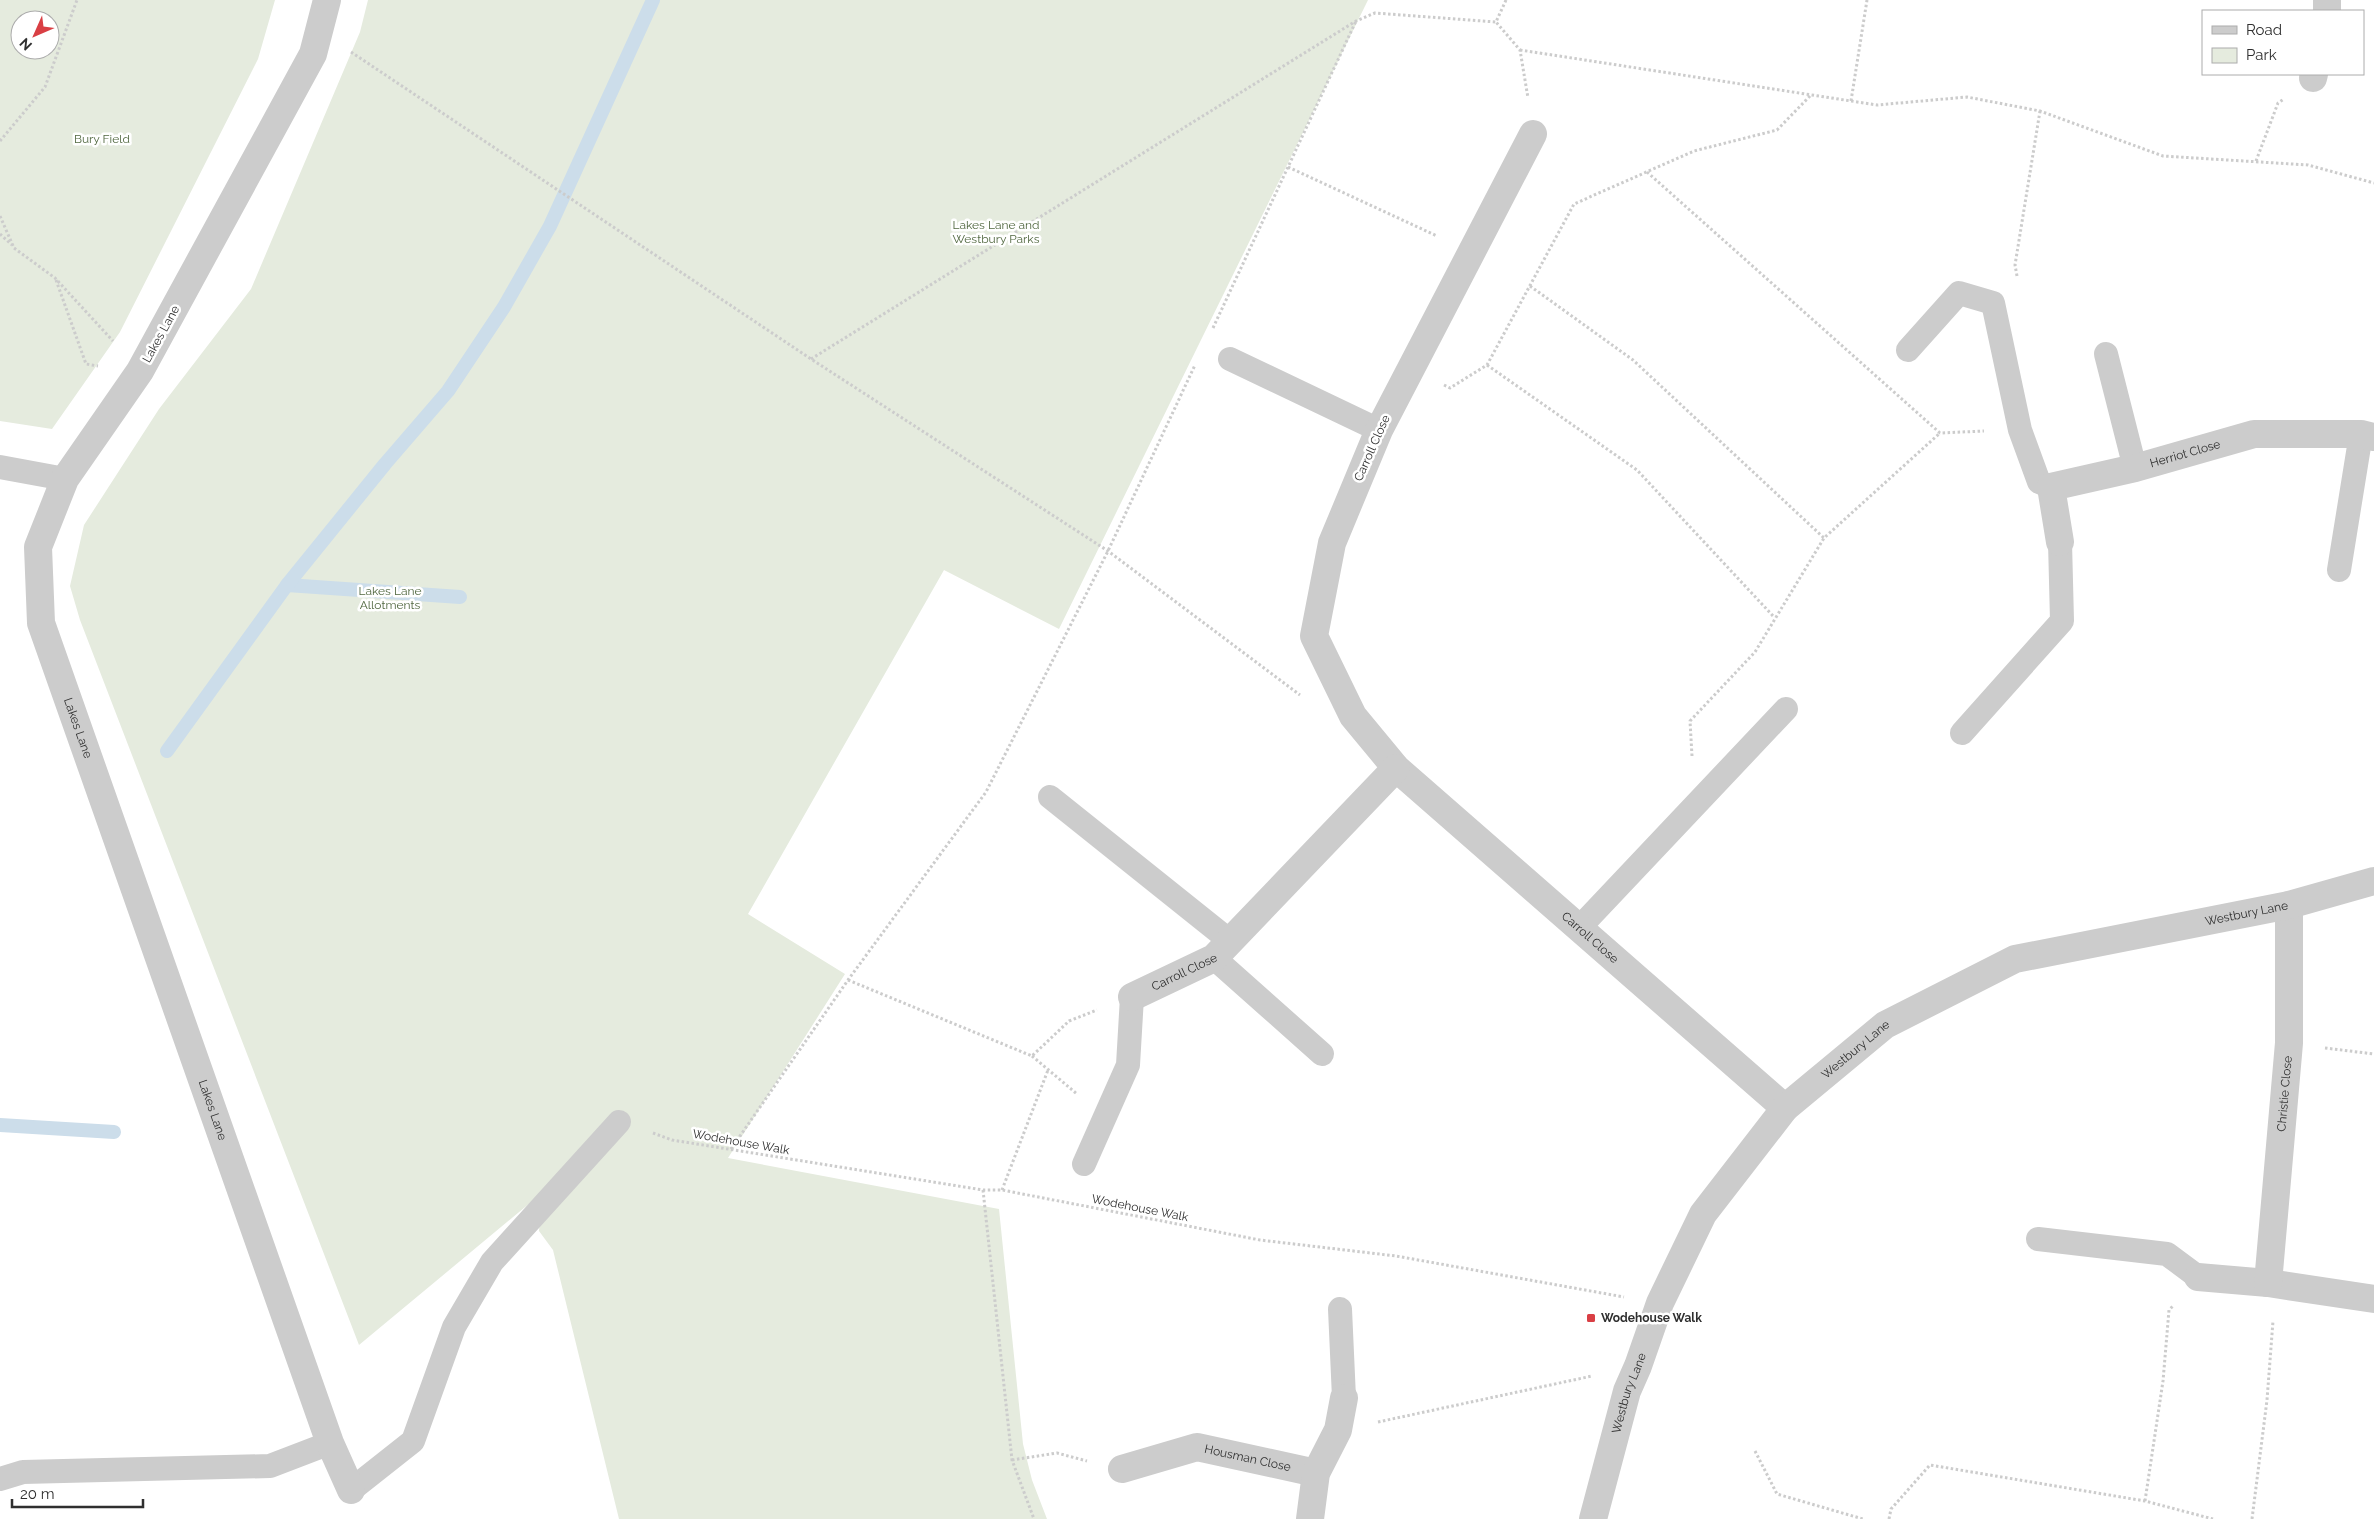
<svg xmlns="http://www.w3.org/2000/svg" width="2374" height="1519" font-family="Raleway,sans-serif">
  <style>
    .green { fill: #e5ebde; fill-rule: evenodd }
    .lines { fill: none; stroke-linecap: round; stroke-linejoin: round }
    .stream { stroke: #ccddea; stroke-width: 14 }
    .path { stroke: #ccc; stroke-width: 3; stroke-dasharray: 2.5 2.5; stroke-linecap: butt }
    .service { stroke: #ccc; stroke-width: 24 }
    .minor { stroke: #ccc; stroke-width: 28 }
    .poi-dot { fill: #d93f44; stroke: #fff; stroke-width: 2 }
    .labels { text-anchor: middle; stroke-width: 5; stroke-linejoin: round; paint-order: stroke }
    .park-label { font-size: 12px; fill: #516840; stroke: #fff }
    .street-label { font-size: 12px; fill: #2f2f2f; stroke: #fff }
    .poi-label { font-size: 12px; font-weight: bold; fill: #2f2f2f; stroke: #fff; text-anchor: start }
  </style>
  <rect width="100%" height="100%" fill="#fff"/>
  <g class="green">
    <path d="M0 0H275L258 59 120 332 52 429 0 421ZM20 20H50V50H20Z"/>
    <path d="M368 0H1368L1059 629 944 570 748 914 845 974 728 1158 999 1209 1023 1444 1032 1480 1047 1519H619L553 1250 539 1231 542 1193 359 1345 80 620 70 586 84 525 159 409 251 289 360 32Z"/>
  </g>
  <g class="lines">
    <g class="stream">
      <path d="M287 585 460 597"/>
      <path d="M167 751 287 585 385 464 448 391 504 307 550 226 653 0"/>
      <path d="M0 1125 114 1132"/>
    </g>
    <g class="path">
      <path d="M1506 0 1496 22 1520 50 1528 98"/>
      <path d="M1520 50 1877 105 1967 97 2040 111 2163 156 2308 165 2374 183"/>
      <path d="M351 52 811 359 1108 551 1300 695"/>
      <path d="M1851 101 1867 0"/>
      <path d="M0 141 45 87 77 0"/>
      <path d="M2256 161 2278 103 2284 99"/>
      <path d="M1288 167 1437 236"/>
      <path d="M1647 172 1940 433 1984 431"/>
      <path d="M0 216 14 248 55 278 113 341"/>
      <path d="M0 234 12 245"/>
      <path d="M2017 276 2015 265 2040 111"/>
      <path d="M56 280 86 364 98 366"/>
      <path d="M1530 286 1633 360 1824 538"/>
      <path d="M1213 328 1356 21"/>
      <path d="M811 359 1356 21 1375 13 1496 22"/>
      <path d="M1487 365 1637 470 1774 617"/>
      <path d="M1444 385 1450 388 1487 365 1574 204 1694 151 1777 130 1811 95"/>
      <path d="M1692 756 1690 721 1755 652 1824 538 1940 433"/>
      <path d="M848 980 1032 1056 1069 1021 1097 1010"/>
      <path d="M2325 1048 2374 1054"/>
      <path d="M1032 1056 1077 1094"/>
      <path d="M653 1133 672 1140 983 1190H1002L1260 1240 1396 1256 1624 1297"/>
      <path d="M731 1149 848 980 986 792 1108 551 1195 365"/>
      <path d="M983 1190 1012 1460 1034 1519"/>
      <path d="M1002 1190 1048 1070"/>
      <path d="M1378 1422 1592 1376"/>
      <path d="M1755 1451 1777 1494 1863 1519"/>
      <path d="M1012 1460 1057 1453 1087 1461"/>
      <path d="M2145 1501 2163 1381 2169 1310 2174 1305"/>
      <path d="M1889 1519 1891 1509 1930 1465 2145 1501 2213 1519"/>
      <path d="M2252 1519 2267 1400 2273 1321"/>
    </g>
    <g class="service">
      <path d="M1908 350 1959 293 1993 303 2020 430 2039 482 2051 487"/>
      <path d="M2106 354 2135 468"/>
      <path d="M1230 359 1379 430"/>
      <path d="M0 467 65 479"/>
      <path d="M2339 570 2361 434"/>
      <path d="M1962 733 2062 621 2060 542"/>
      <path d="M1050 797 1230 941"/>
      <path d="M1580 927 1786 709"/>
      <path d="M1214 958 1322 1054"/>
      <path d="M1084 1164 1128 1065 1132 997"/>
      <path d="M2038 1239 2167 1254 2198 1277"/>
      <path d="M1340 1309 1344 1398"/>
      <path d="M0 1479 23 1472 270 1466 330 1443"/>
      <path d="M351 1490 413 1441 454 1327 492 1262 619 1122"/>
    </g>
    <g class="minor">
      <path id="s1" d="M327 0 313 54 140 371 65 479 38 547 41 623 330 1443 351 1490"/>
      <path d="M2327 11V0"/>
      <path d="M2313 78 2314 74"/>
      <path id="s2" d="M1533 134 1379 430 1332 543 1314 636 1353 716 1396 768 1785 1108"/>
      <path id="s3" d="M2060 542 2051 487 2135 468 2254 434H2361L2374 437"/>
      <path id="s4" d="M1132 997 1214 958 1396 768"/>
      <path d="M2198 1277 2268 1283 2374 1299"/>
      <path id="s5" d="M2268 1283 2289 1043V905"/>
      <path id="s6" d="M1122 1469 1197 1447 1316 1473"/>
      <path d="M1310 1519 1316 1473 1338 1430 1344 1398"/>
      <path id="s7" d="M1593 1519 1627 1391 1638 1366 1660 1303 1703 1214 1785 1108 1885 1025 2015 959 2289 905 2374 881"/>
    </g>
  </g>
  <rect class="poi-dot" x="1586" y="1313" width="10" height="10" rx="2.5"/>
  <g class="labels">
    <g class="park-label">
      <text x="102" y="143">Bury Field</text>
      <text x="996" y="229">Lakes Lane and<tspan x="996" dy="14">Westbury Parks</tspan></text>
      <text x="390" y="595">Lakes Lane<tspan x="390" dy="14">Allotments</tspan></text>
    </g>
    <g class="street-label">
      <text transform="translate(161 334) rotate(-61)" y="4">Lakes Lane</text>
      <text transform="translate(1372 448) rotate(-66)" y="4">Carroll Close</text>
      <text dy="4" stroke="none"><textPath href="#s3" startOffset="194">Herriot Close</textPath></text>
      <text dy="4" stroke="none"><textPath href="#s1" startOffset="809">Lakes Lane</textPath></text>
      <text dy="4" stroke="none"><textPath href="#s7" startOffset="971">Westbury Lane</textPath></text>
      <text dy="4" stroke="none"><textPath href="#s2" startOffset="965">Carroll Close</textPath></text>
      <text dy="4" stroke="none"><textPath href="#s4" startOffset="58">Carroll Close</textPath></text>
      <text dy="4" stroke="none"><textPath href="#s7" startOffset="551">Westbury Lane</textPath></text>
      <text dy="4" stroke="none"><textPath href="#s5" startOffset="190">Christie Close</textPath></text>
      <text dy="4" stroke="none"><textPath href="#s1" startOffset="1214">Lakes Lane</textPath></text>
      <text transform="translate(741 1142) rotate(10)" y="4">Wodehouse Walk</text>
      <text transform="translate(1140 1208) rotate(11)" y="4">Wodehouse Walk</text>
      <text dy="4" stroke="none"><textPath href="#s7" startOffset="131">Westbury Lane</textPath></text>
      <text dy="4" stroke="none"><textPath href="#s6" startOffset="130">Housman Close</textPath></text>
    </g>
    <g class="poi-label">
      <text x="1601" y="1322">Wodehouse Walk</text>
    </g>
  </g>
  <rect x="2202" y="10" width="162" height="65" fill="#ffffff" stroke="#acacac"/>
  <rect x="2212" y="26" width="25" height="8" fill="#cccccc" stroke="#acacac"/>
  <text x="2246" y="35" font-size="15" fill="#2f2f2f">Road</text>
  <rect x="2212" y="48" width="25" height="15" fill="#e5ebde" stroke="#acacac"/>
  <text x="2246" y="60" font-size="15" fill="#2f2f2f">Park</text>
  <g transform="translate(35 35) rotate(225)"><circle r="24" fill="#ffffff" stroke="#acacac"/>
  <path d="M0-4L9 19L0 12L-9 19Z" fill="#d93f44"/>
  <text y="-8" font-size="14" font-weight="bold" text-anchor="middle" fill="#2f2f2f">N</text>
  </g>
  <path d="M12 1499v8h131v-8" fill="none" stroke="#2f2f2f" stroke-width="2.5"/>
  <text x="20" y="1499" font-size="15" fill="#2f2f2f" stroke="#ffffff" stroke-width="4" paint-order="stroke">20 m</text>
</svg>
